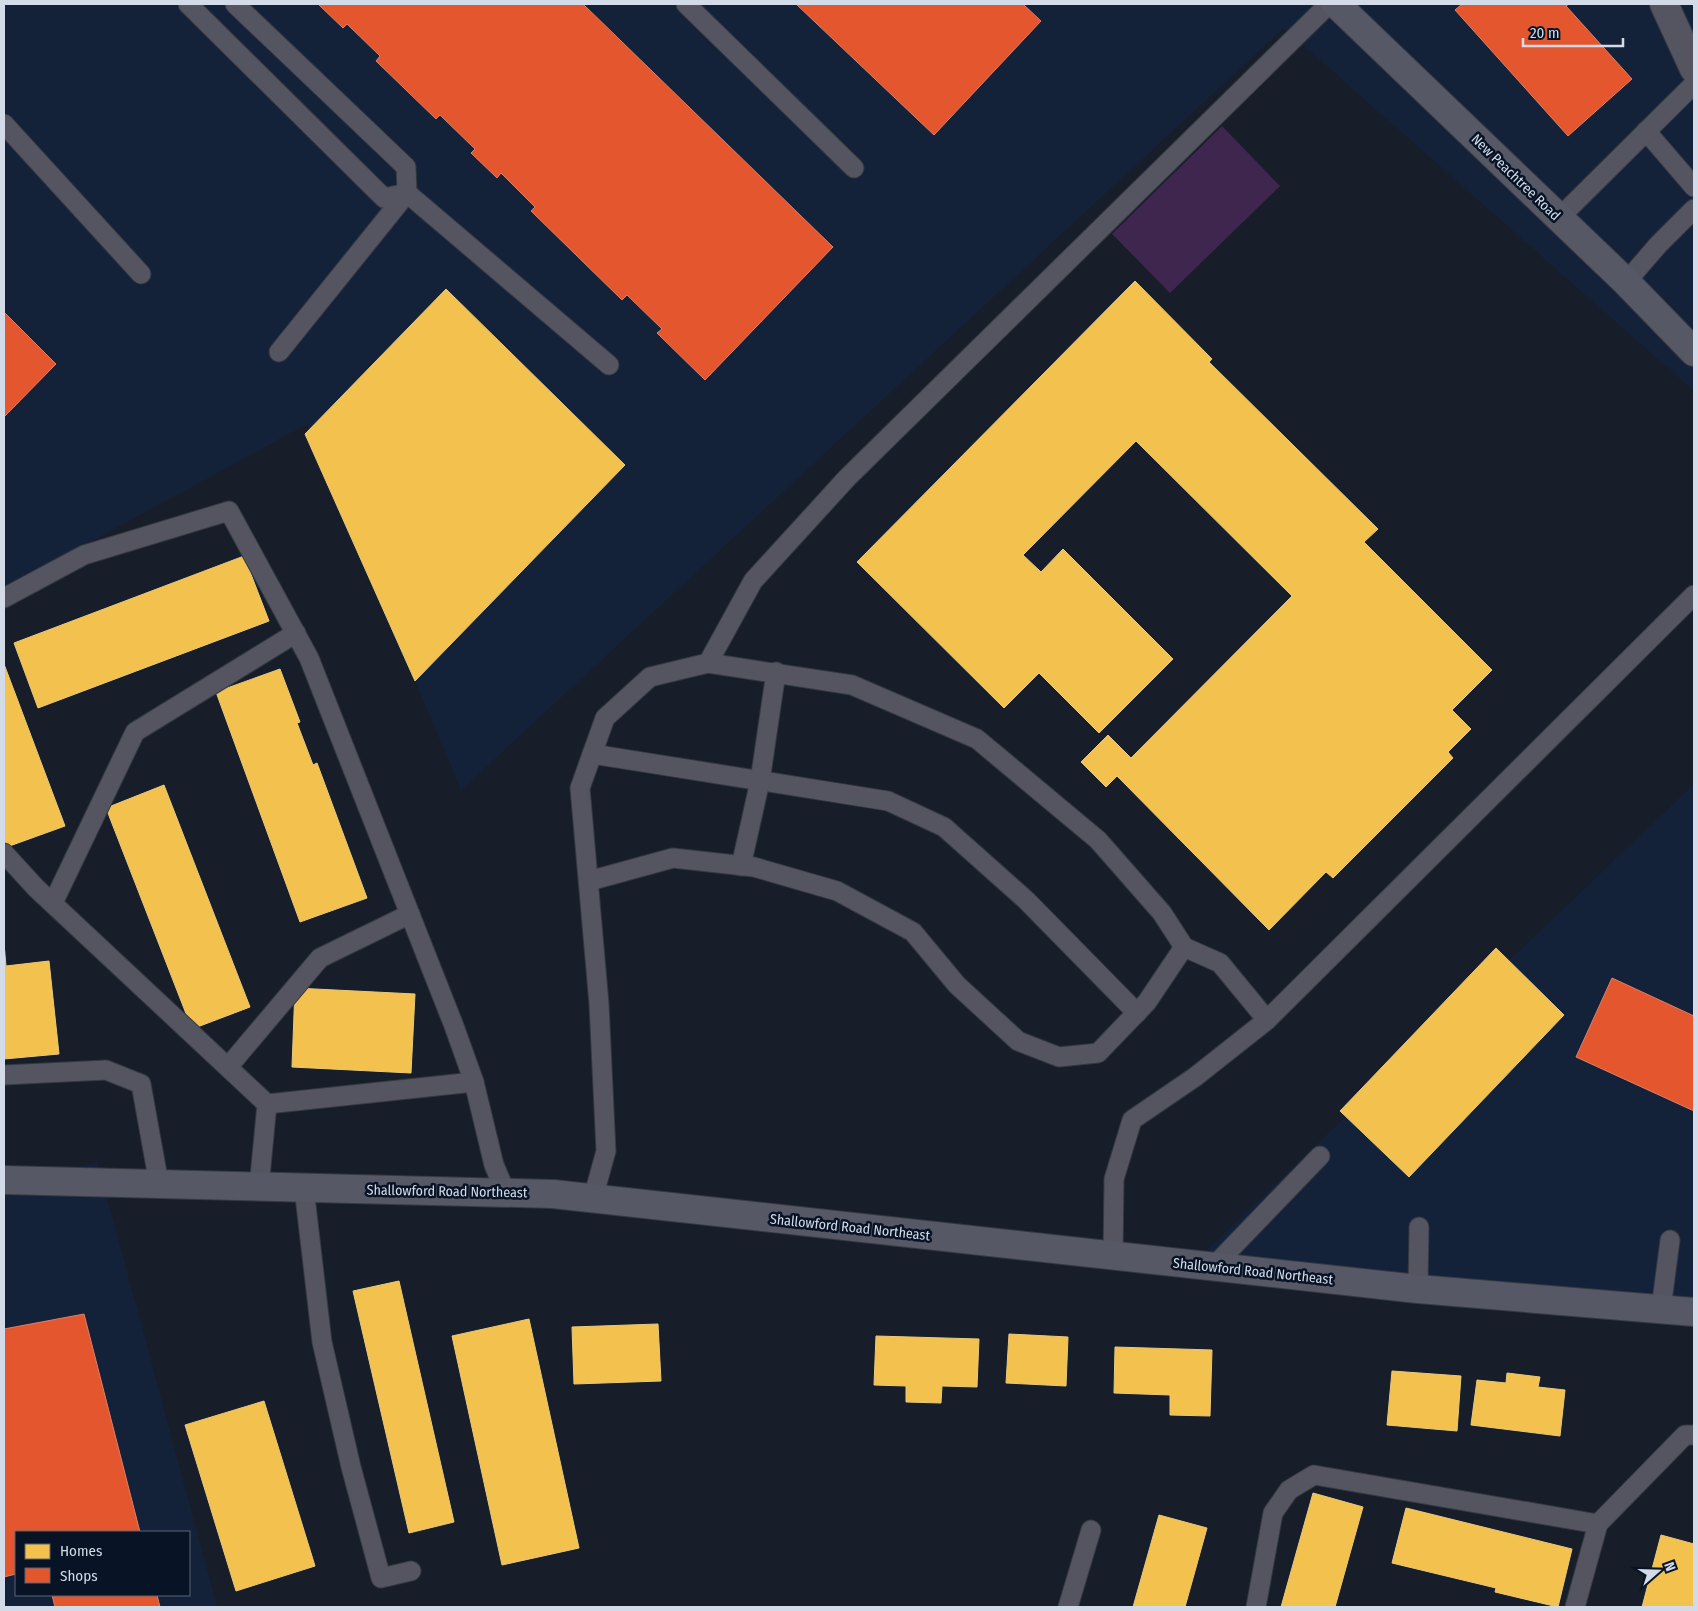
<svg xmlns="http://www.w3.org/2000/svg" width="1698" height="1611" font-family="'Fira Sans Condensed',sans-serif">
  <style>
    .built { fill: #142239; fill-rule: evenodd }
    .green { fill: #3f264f }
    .homes { fill: #f2c14e; stroke: #e9c97c }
    .shops { fill: #e4572e; stroke: #df7f66 }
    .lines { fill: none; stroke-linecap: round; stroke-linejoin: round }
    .lane-casing { stroke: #343942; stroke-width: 21 }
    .street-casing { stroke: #343942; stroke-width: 30 }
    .secondary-casing { stroke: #343942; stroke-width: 30 }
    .lane { stroke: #545560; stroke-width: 19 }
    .street { stroke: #545560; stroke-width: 28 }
    .secondary { stroke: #565865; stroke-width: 28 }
    .labels { text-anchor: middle; stroke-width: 5; stroke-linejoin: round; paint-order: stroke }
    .street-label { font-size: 14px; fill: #d3dbe9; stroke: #081426 }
  </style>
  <rect width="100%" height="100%" fill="#181e29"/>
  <g class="built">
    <path d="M4 4H1694V391L1284 28 461 790 307 424 4 589Z"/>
    <path d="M1694 784V1324L1195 1261Z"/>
    <path d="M97 1163 126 1268 217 1607H4V1179ZM16 1532H189V1595H16Z"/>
  </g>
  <path class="green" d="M1222 126 1280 186 1170 293 1112 234Z"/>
  <g class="homes">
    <path d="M1135 281 1212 359 1209 362 1378 529 1364 542 1492 670 1452 710 1471 729 1448 752 1453 758 1333 878 1326 872 1269 930 1117 776 1106 787 1081 762 1108 735 1131 758 1292 596 1136 441 1023 555 1041 572 1063 549 1173 659 1099 733 1039 673 1004 708 857 562Z"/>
    <path d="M446 289 625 465 415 681 305 434Z"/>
    <path d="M244 556 269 621 38 708 14 643Z"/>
    <path d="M4 664 65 826 4 848Z"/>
    <path d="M280 669 300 722 297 723 313 765 317 763 367 898 300 922 216 692Z"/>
    <path d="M164 785 250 1007 192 1029 106 808Z"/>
    <path d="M4 943 6 966 49 961 59 1054 4 1059Z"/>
    <path d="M1496 948 1564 1015 1409 1177 1340 1111Z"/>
    <path d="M295 988 415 994 411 1073 292 1067Z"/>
    <path d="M399 1281 454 1522 409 1533 353 1291Z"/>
    <path d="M529 1319 579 1548 502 1565 452 1336Z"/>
    <path d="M658 1324 661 1381 574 1384 572 1327Z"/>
    <path d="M1009 1334 1068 1337 1066 1386 1006 1383Z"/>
    <path d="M876 1336 979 1339 977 1387 942 1386 941 1403 906 1402V1386L874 1385Z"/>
    <path d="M1115 1347 1212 1350 1210 1416 1170 1415V1395L1114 1393Z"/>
    <path d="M1392 1371 1461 1376 1457 1431 1387 1425Z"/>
    <path d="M1507 1373 1540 1377 1538 1387 1565 1390 1560 1436 1471 1425 1477 1380 1506 1383Z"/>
    <path d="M264 1401 315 1566 236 1591 185 1425Z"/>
    <path d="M1313 1493 1363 1507 1335 1607H1281Z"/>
    <path d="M1406 1508 1572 1549 1558 1607 1495 1592 1496 1588 1392 1563Z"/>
    <path d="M1159 1515 1207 1528 1185 1607H1133Z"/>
    <path d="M1661 1535 1694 1544V1607H1642Z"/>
  </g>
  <g class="shops">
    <path d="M318 4H583L833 247 705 380 657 333 662 329 627 295 622 300 531 211 535 207 501 173 497 178 471 153 475 149 440 115 436 119 376 61 380 56 347 24 343 28Z"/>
    <path d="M796 4H1023L1041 21 934 135Z"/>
    <path d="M1462 4H1569L1566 6 1632 79 1568 136 1455 10Z"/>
    <path d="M4 312 56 364 4 417Z"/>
    <path d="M1612 978 1694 1016V1111L1576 1057Z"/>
    <path d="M84 1314 140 1532H16V1574L4 1577V1329Z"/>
    <path d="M52 1595H157L160 1607H55Z"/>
  </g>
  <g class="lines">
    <g class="lane-casing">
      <g id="lane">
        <path d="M188 4 384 198 407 193 406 167 235 4"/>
        <path d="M686 4 854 168"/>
        <path d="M4 124 141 274"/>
        <path d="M1646 131 1694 187"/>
        <path d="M1559 218 1694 84"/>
        <path d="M1626 282 1658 245 1694 209"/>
        <path d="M279 352 407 193 609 365"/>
        <path d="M4 598 84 555 229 511 309 658 454 1026 474 1082 494 1165 506 1193"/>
        <path d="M708 663 753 581 847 478 1329 4"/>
        <path d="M592 754 888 801 944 827 1026 900 1137 1013"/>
        <path d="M4 853 36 888 267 1104 259 1187"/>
        <path d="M741 866 760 781 776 672"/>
        <path d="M589 881 673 858 754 867 837 891 913 932 957 985 1018 1041 1059 1057 1098 1053 1147 1002 1184 947 1162 913 1098 840 977 739 852 685 708 663 650 677 605 718 580 788 599 1004 606 1151 593 1198"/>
        <path d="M53 903 135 732 296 633"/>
        <path d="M1184 947 1220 963 1267 1020"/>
        <path d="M228 1067 320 958 410 914"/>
        <path d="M4 1075 106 1070 141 1084 159 1184"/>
        <path d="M267 1104 474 1082"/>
        <path d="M304 1188 322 1342 351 1467 381 1578 411 1571"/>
        <path d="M1113 1256 1114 1179 1132 1120 1195 1077 1267 1020 1694 595"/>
        <path d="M1214 1266 1320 1156"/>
        <path d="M1418 1289 1419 1227"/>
        <path d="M1661 1309 1670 1240"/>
        <path d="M1068 1607 1091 1530"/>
        <path d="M1256 1607 1273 1513 1289 1490 1314 1475 1598 1524 1685 1435H1694"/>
        <path d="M1575 1607 1598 1524"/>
      </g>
    </g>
    <g class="street-casing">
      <path id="street" d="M1664 4 1694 69"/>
    </g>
    <g class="secondary-casing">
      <g id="secondary">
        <path d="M1336 4 1626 282 1694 352"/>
        <path d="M4 1180 553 1194 1418 1289 1694 1312"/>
      </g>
    </g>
    <use href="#lane" class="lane"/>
    <use href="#street" class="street"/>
    <use href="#secondary" class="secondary"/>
  </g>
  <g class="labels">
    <g class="street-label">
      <text transform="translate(1516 177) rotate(44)" y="5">New Peachtree Road</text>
      <text transform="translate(447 1191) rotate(1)" y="5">Shallowford Road Northeast</text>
      <text transform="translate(850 1227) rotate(6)" y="5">Shallowford Road Northeast</text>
      <text transform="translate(1253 1271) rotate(6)" y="5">Shallowford Road Northeast</text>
    </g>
  </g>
  <rect width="1698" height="1611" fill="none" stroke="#d3dbe9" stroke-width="10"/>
  <rect x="15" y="1531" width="175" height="65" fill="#081426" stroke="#596474"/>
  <rect x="25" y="1544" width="25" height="15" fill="#f2c14e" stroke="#596474"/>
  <text x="60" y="1556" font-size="15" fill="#d3dbe9">Homes</text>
  <rect x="25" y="1568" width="25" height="15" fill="#e4572e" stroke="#596474"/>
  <text x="60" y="1581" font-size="15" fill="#d3dbe9">Shops</text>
  <g transform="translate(1658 1571) rotate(70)" stroke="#081426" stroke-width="4" paint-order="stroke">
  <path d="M0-4L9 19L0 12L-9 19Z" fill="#d3dbe9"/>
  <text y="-8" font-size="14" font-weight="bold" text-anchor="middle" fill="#d3dbe9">N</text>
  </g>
  <path d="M1523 38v8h100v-8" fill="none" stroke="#d3dbe9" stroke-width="2.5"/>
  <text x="1530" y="38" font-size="15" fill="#d3dbe9" stroke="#081426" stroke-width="4" paint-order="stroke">20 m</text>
</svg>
